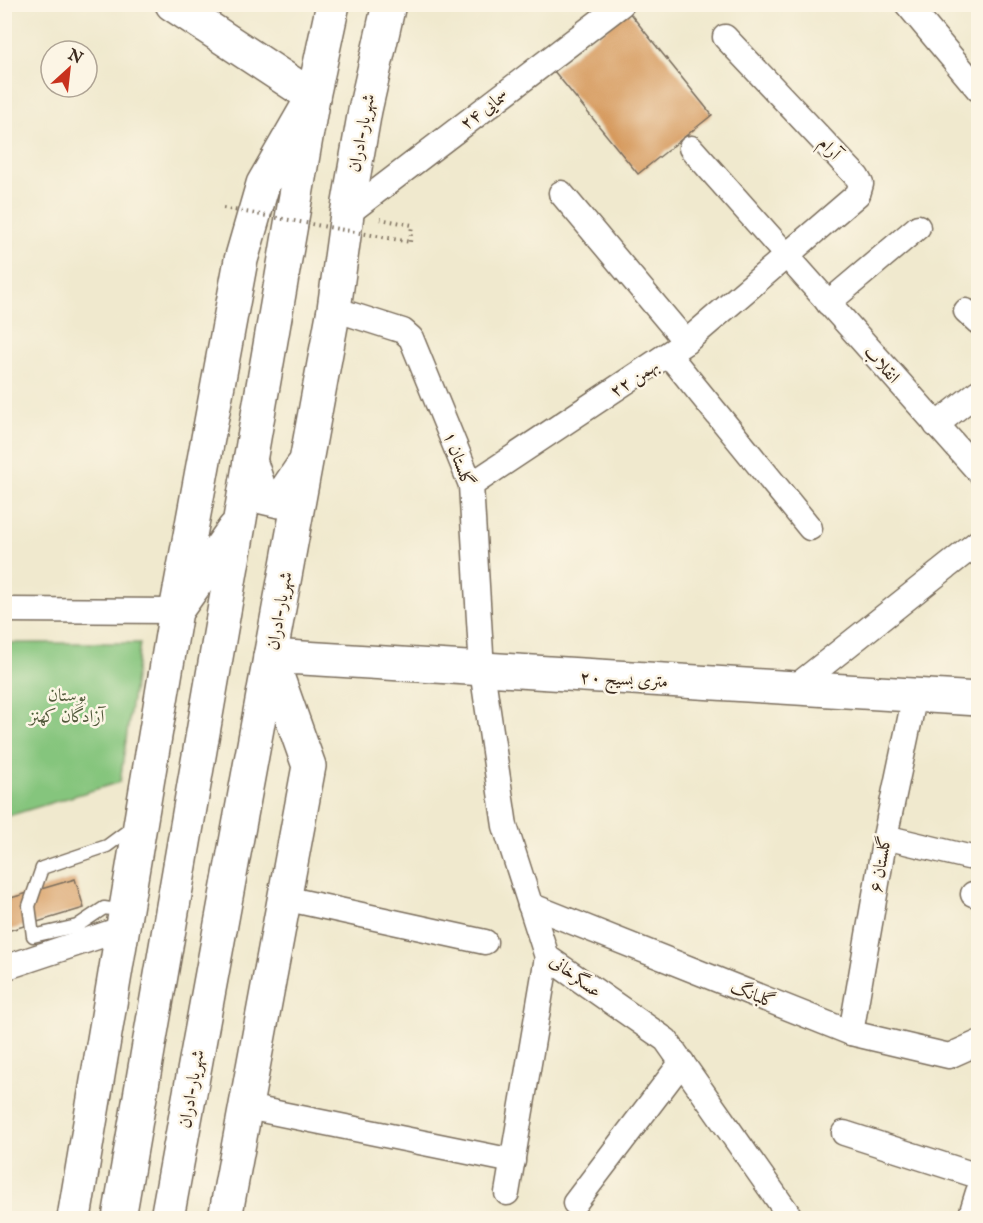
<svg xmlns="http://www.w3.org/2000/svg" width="983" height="1223" font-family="'IM FELL English',Amiri,serif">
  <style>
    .green { fill: #85c57d; stroke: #60784e; stroke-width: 1.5 }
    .building { fill: #d69a5d }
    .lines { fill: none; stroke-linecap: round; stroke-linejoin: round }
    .lane-casing { stroke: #7a6d5c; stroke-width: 15 }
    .street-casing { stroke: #7a6d5c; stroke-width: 27 }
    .secondary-casing { stroke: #7a6d5c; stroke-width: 36 }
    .primary-casing { stroke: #7a6d5c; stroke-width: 36 }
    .path { stroke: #7a6d5c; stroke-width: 4; stroke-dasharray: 1.5 4.5; stroke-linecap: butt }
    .lane { stroke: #fff; stroke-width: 12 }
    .street { stroke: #fff; stroke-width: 24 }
    .secondary { stroke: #fff; stroke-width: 33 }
    .primary { stroke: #fff; stroke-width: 33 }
    .path-bridge { stroke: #7a6d5c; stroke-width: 4; stroke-dasharray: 1.5 4.5; stroke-linecap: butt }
    .labels { text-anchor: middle; stroke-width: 5; stroke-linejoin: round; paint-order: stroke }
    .street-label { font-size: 18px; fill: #3b2a1e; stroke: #fcf5e5 }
    .park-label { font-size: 18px; fill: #51583a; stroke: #fcf5e5 }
  </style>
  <rect width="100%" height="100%" fill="#fcf5e5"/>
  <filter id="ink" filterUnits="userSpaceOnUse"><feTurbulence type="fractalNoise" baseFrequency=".0167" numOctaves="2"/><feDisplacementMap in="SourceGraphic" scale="12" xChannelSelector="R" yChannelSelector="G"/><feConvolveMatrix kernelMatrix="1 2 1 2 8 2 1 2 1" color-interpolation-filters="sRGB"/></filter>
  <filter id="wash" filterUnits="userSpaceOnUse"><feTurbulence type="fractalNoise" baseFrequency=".008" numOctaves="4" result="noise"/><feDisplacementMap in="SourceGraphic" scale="24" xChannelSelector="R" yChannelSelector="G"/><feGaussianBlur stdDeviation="1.35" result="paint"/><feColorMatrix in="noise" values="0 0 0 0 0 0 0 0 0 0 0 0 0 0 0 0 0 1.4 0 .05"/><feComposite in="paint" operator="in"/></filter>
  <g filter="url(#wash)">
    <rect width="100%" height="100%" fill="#f0e9ce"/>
    <path class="green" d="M5 643H140L120 782 5 817Z"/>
    <g id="blocks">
      <g class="building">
        <path d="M628 11 712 115 638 174 554 71Z"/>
        <path d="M75 879 84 908 4 932V900Z"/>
      </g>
    </g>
  </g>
  <g filter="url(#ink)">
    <use href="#blocks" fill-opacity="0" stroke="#7a6d5c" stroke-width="1.5"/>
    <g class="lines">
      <g class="lane-casing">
        <path id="lane" d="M125 911 104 908 77 926 33 936 29 906 42 868 107 846 134 826"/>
      </g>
      <g class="street-casing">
        <g id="street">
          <path d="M907 4 978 89"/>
          <path d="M691 148 978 471"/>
          <path d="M561 193 686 342"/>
          <path d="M347 214 622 4"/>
          <path d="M828 303 918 227"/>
          <path d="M334 309 403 331 411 338 471 485 482 670 505 826 547 957 666 1040 791 1218"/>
          <path d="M966 311 978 322"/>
          <path d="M669 355 810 528"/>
          <path d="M936 425 978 392"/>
          <path d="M471 485 686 342 858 194 861 184 857 177 725 37"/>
          <path d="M4 610 176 611"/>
          <path d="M794 688 978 542"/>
          <path d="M885 837 968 857"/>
          <path d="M973 894 978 893"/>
          <path d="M284 898 485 942"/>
          <path d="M530 905 851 1033 949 1056 978 1043"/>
          <path d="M4 968 124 928"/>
          <path d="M851 1033 885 837 915 695"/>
          <path d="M247 1107 513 1161"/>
          <path d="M844 1133 978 1176"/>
          <path d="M507 1193 547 957"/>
          <path d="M575 1203 682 1062"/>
          <path d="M970 1218 978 1192"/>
        </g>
      </g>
      <g class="secondary-casing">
        <g id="secondary">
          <path d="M74 1218 176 611 241 260 263 184 313 97 172 4"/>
          <path d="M225 1218 309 766 270 656 978 699"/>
        </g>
      </g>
      <g class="primary-casing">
        <g id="primary">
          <path d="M250 460 262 497 279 501 302 467"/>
          <path d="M176 611 234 529"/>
          <path d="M119 1218 313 97 333 4"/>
          <path d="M167 1218 334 309 347 214 365 110 389 4"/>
        </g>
      </g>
      <path class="path" d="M380 219 412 225 410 242"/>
      <use href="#lane" class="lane"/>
      <use href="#street" class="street"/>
      <use href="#secondary" class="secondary"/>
      <use href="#primary" class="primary"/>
      <path class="path-bridge" d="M223 208 410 242"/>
    </g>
  </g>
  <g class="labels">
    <g class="street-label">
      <text transform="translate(484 109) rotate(-37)" y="6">سمایی ۲۴</text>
      <text transform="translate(361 133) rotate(-79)" y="6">شهریار-ادران</text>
      <text transform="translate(830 148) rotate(47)" y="6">آرام</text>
      <text transform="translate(882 364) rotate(48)" y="6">انقلاب</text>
      <text transform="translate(634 378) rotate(-33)" y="6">۲۲ بهمن</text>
      <text transform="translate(459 459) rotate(70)" y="6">گلستان ۱</text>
      <text transform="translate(279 611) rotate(-80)" y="6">شهریار-ادران</text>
      <text transform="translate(624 679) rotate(3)" y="6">۲۰ متری بسیج</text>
      <text transform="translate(880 864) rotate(-80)" y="6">گلستان ۶</text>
      <text transform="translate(576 976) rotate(37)" y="6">عسگرخانی</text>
      <text transform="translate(753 994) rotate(22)" y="6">گلبانگ</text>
      <text transform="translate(191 1089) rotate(-80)" y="6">شهریار-ادران</text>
    </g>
    <g class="park-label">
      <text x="67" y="701">بوستان<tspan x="67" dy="21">آزادگان کهنز</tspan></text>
    </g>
  </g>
  <rect width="983" height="1223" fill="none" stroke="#fcf5e5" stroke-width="24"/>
  <g transform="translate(69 69) rotate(27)"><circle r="28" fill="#fcf5e5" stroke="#afa495" stroke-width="1.5"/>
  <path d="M0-4.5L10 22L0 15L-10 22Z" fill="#c8321e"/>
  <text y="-9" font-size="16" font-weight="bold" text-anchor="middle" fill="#3b2a1e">N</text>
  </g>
</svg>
